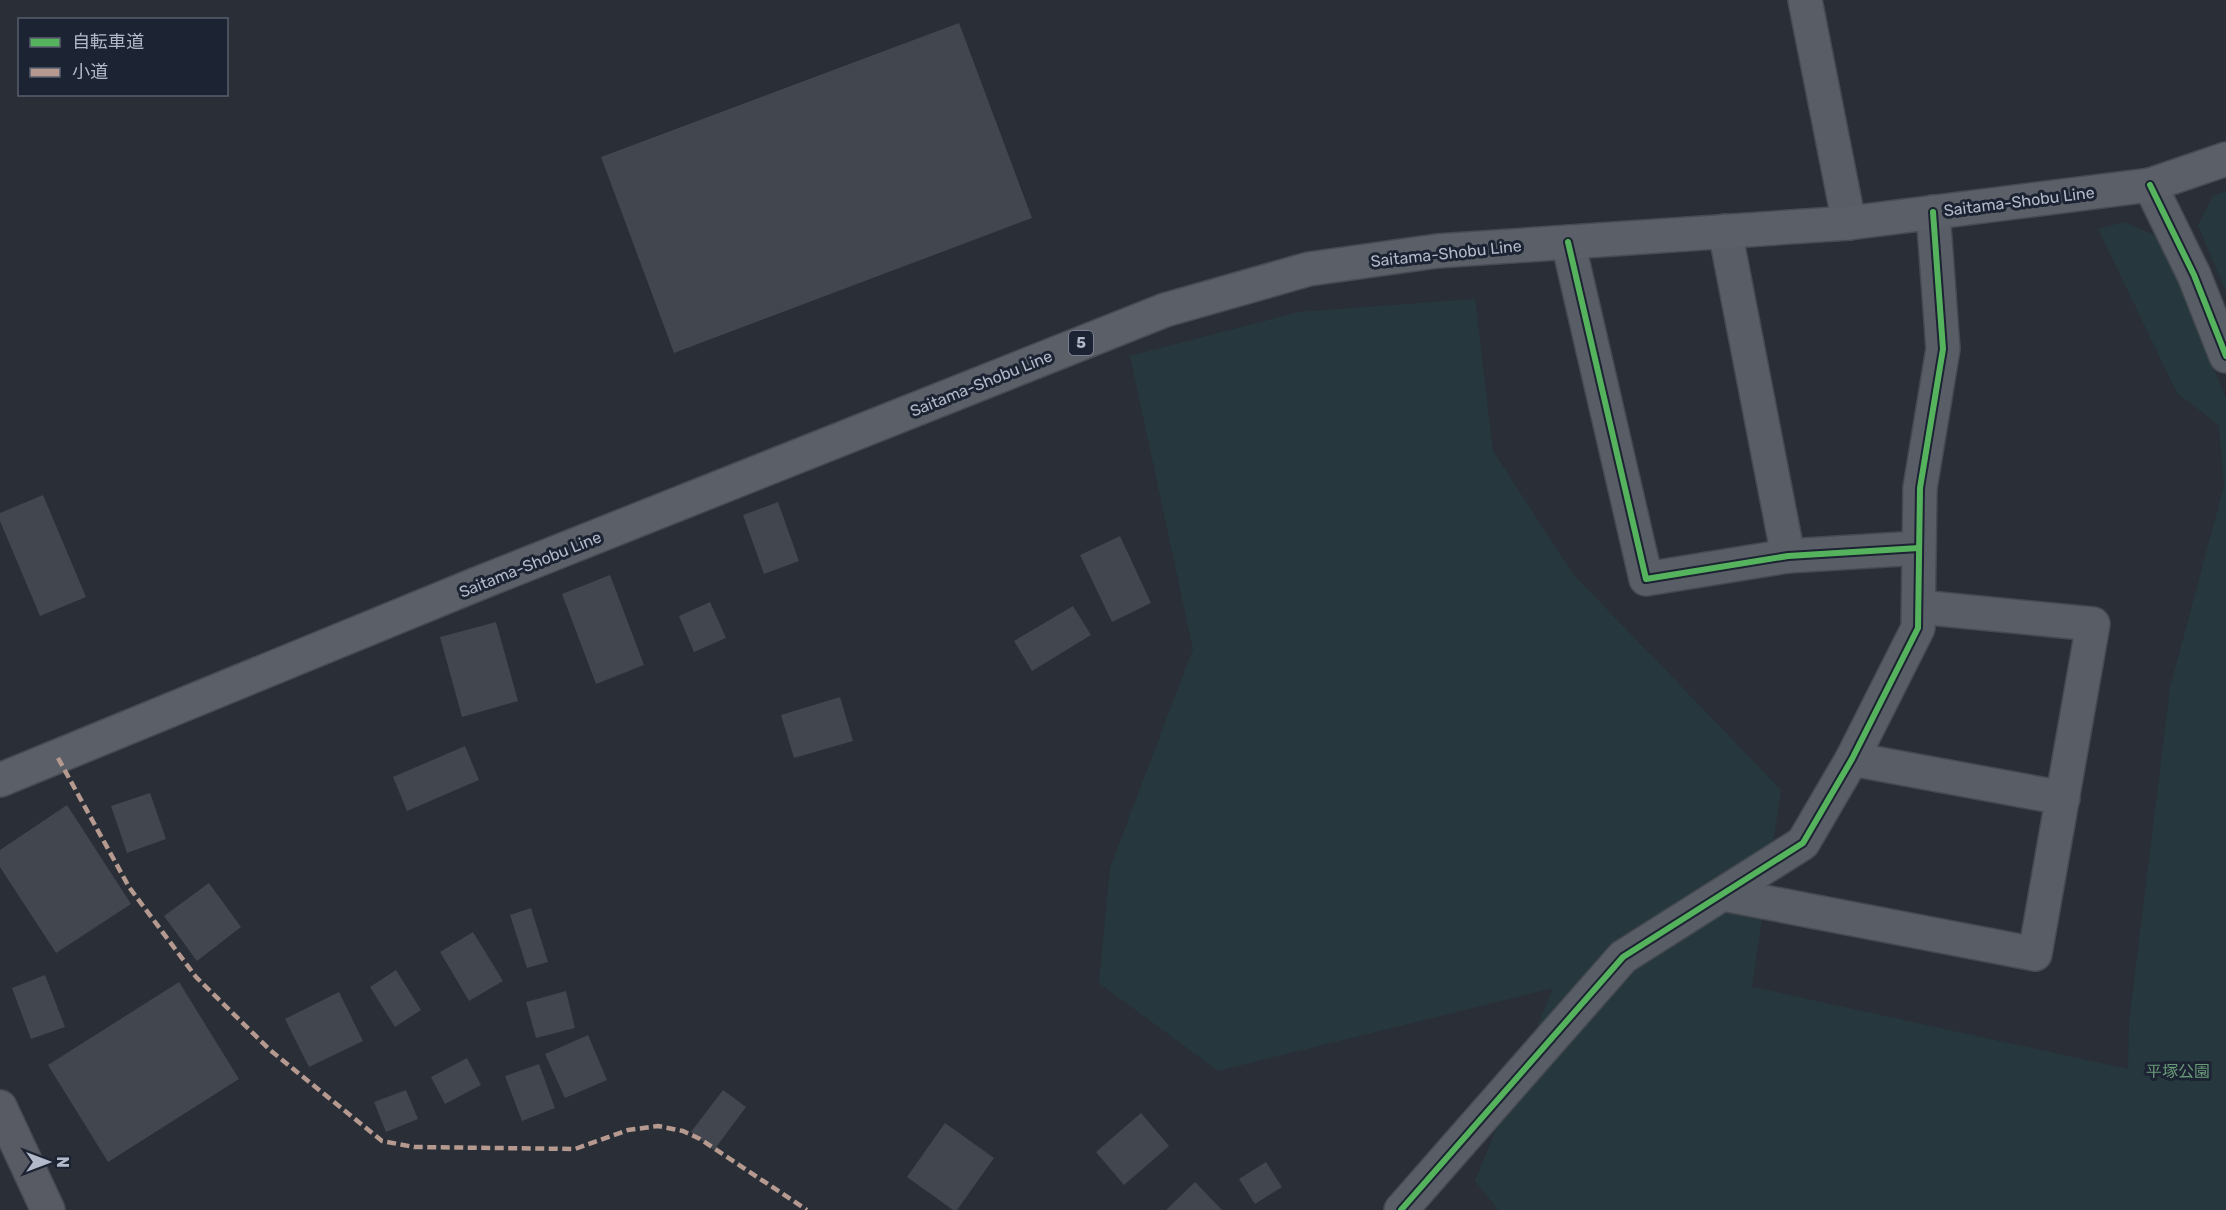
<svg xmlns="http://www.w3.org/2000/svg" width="2226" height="1210" font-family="Rubik,'Noto Sans JP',sans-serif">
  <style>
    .green { fill: #26383d }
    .building { fill: #42464e }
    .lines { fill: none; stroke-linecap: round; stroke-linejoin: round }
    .street-casing { stroke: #454950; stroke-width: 36 }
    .secondary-casing { stroke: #454950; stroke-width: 36 }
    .primary-casing { stroke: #464b54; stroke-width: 36 }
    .street { stroke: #595d65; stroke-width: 33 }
    .secondary { stroke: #585b63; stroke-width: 33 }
    .primary { stroke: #5b5f67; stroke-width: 33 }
    .quiet { stroke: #b69a8f; stroke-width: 4.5; stroke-dasharray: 9 4.5; stroke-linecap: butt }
    .cycleway-casing { stroke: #1c2332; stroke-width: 10 }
    .cycleway { stroke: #56b35d; stroke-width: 6 }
    .labels { text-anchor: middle; stroke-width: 6; stroke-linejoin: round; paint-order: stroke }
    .shield { fill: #1c2332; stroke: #858c9b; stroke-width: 1.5 }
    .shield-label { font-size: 15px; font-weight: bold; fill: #b2b9c8 }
    .street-label { font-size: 16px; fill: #b2b9c8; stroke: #1c2332 }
    .park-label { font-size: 16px; fill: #699a78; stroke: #1c2332 }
  </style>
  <rect width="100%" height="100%" fill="#292e37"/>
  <g class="green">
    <path d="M2226 191V292L2198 225 2213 196Z"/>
    <path d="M2124 222 2159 237 2226 398V1210H1498L1475 1181 1553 988 1218 1071 1099 983 1110 868 1193 649 1130 356 1299 312 1475 299 1493 451 1573 574 1781 790 1752 987 2128 1069 2129 1023 2170 688 2224 486 2219 425 2177 393 2098 229Z"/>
  </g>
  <g class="building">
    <path d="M959 23 1032 218 674 353 601 157Z"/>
    <path d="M43 495 86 597 40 616 0 521V513Z"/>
    <path d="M778 502 799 561 764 574 743 515Z"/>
    <path d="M1120 536 1151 603 1112 622 1080 555Z"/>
    <path d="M610 575 644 665 596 684 562 594Z"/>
    <path d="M710 602 726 638 694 652 679 616Z"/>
    <path d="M1073 606 1091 635 1032 671 1014 641Z"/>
    <path d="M496 622 518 701 462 717 440 637Z"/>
    <path d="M840 697 853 741 794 758 781 715Z"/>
    <path d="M465 746 479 780 407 811 393 777Z"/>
    <path d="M150 793 166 839 127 853 111 806Z"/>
    <path d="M67 805 131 904 56 953 0 867V850Z"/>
    <path d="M209 883 241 927 197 961 164 916Z"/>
    <path d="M531 908 548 962 527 968 510 915Z"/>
    <path d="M473 932 503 981 469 1001 440 952Z"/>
    <path d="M396 970 421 1010 395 1027 370 987Z"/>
    <path d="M45 975 65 1027 31 1039 12 988Z"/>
    <path d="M179 982 239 1079 108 1162 48 1065Z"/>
    <path d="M566 991 575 1028 536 1038 526 1002Z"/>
    <path d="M339 992 363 1041 309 1067 285 1019Z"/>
    <path d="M588 1035 607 1080 565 1098 545 1054Z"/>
    <path d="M467 1058 481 1085 445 1104 431 1077Z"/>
    <path d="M539 1064 555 1108 522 1121 505 1076Z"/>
    <path d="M406 1090 418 1119 386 1132 374 1102Z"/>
    <path d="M723 1090 746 1107 714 1150 691 1132Z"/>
    <path d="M1141 1113 1169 1146 1124 1185 1096 1152Z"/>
    <path d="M945 1123 994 1158 957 1210H953L907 1177Z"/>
    <path d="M1266 1162 1282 1187 1255 1204 1239 1179Z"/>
    <path d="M1195 1182 1222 1210H1166Z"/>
  </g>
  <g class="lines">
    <g class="street-casing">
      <g id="street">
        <path d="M1805 0 1849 223"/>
        <path d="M2150 185 2194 275 2226 356"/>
        <path d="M1725 231 1788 556"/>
        <path d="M1568 242 1646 579 1788 556 1919 548"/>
        <path d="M1852 759 2063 798"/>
        <path d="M1723 894 2035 954 2093 624 1919 607"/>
        <path d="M1401 1210 1623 957 1803 843 1852 759 1918 628 1920 488 1943 349 1933 212"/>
      </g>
    </g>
    <g class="secondary-casing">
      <path id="secondary" d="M0 1107 48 1210"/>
    </g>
    <g class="primary-casing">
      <path id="primary" d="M0 780 477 584 1165 310 1309 269 1437 251 1849 223 2150 185 2226 159"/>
    </g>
    <use href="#street" class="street"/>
    <use href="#secondary" class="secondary"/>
    <use href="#primary" class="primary"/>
    <path class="quiet" d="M58 758 129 887 196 977 270 1050 382 1141 414 1147 575 1149 628 1130 658 1126 683 1131 700 1139 807 1210"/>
    <g class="cycleway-casing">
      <g id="cycleway">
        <path d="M2150 185 2194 275 2226 356"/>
        <path d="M1568 242 1646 579 1788 556 1919 548"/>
        <path d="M1401 1210 1623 957 1803 843 1852 759 1918 628 1920 488 1943 349 1933 212"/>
      </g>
    </g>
    <use href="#cycleway" class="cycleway"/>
  </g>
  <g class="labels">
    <rect class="shield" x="1069" y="331" width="24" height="24" rx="4.5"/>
    <g class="shield-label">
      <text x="1081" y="348">5</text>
    </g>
    <g class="street-label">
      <text transform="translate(2019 201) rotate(-7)" y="6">Saitama-Shobu Line</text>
      <text transform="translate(1446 253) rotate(-6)" y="6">Saitama-Shobu Line</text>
      <text transform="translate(981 383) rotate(-22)" y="6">Saitama-Shobu Line</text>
      <text transform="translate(530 564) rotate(-22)" y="6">Saitama-Shobu Line</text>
    </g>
    <g class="park-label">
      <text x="2178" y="1077">平塚公園</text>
    </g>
  </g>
  <rect x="18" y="18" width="210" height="78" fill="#1c2332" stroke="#585f6e" stroke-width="1.5"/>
  <rect x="30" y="38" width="30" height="9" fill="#56b35d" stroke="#585f6e" stroke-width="1.5"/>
  <text x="72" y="48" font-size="18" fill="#b2b9c8">自転車道</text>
  <rect x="30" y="68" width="30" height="9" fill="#b69a8f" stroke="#585f6e" stroke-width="1.5"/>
  <text x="72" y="78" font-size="18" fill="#b2b9c8">小道</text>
  <g transform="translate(48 1162) rotate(90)" stroke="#1c2332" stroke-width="4.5" paint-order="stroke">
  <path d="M0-4.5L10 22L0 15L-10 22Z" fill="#b2b9c8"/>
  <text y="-9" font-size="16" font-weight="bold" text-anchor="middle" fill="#b2b9c8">N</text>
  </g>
</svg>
